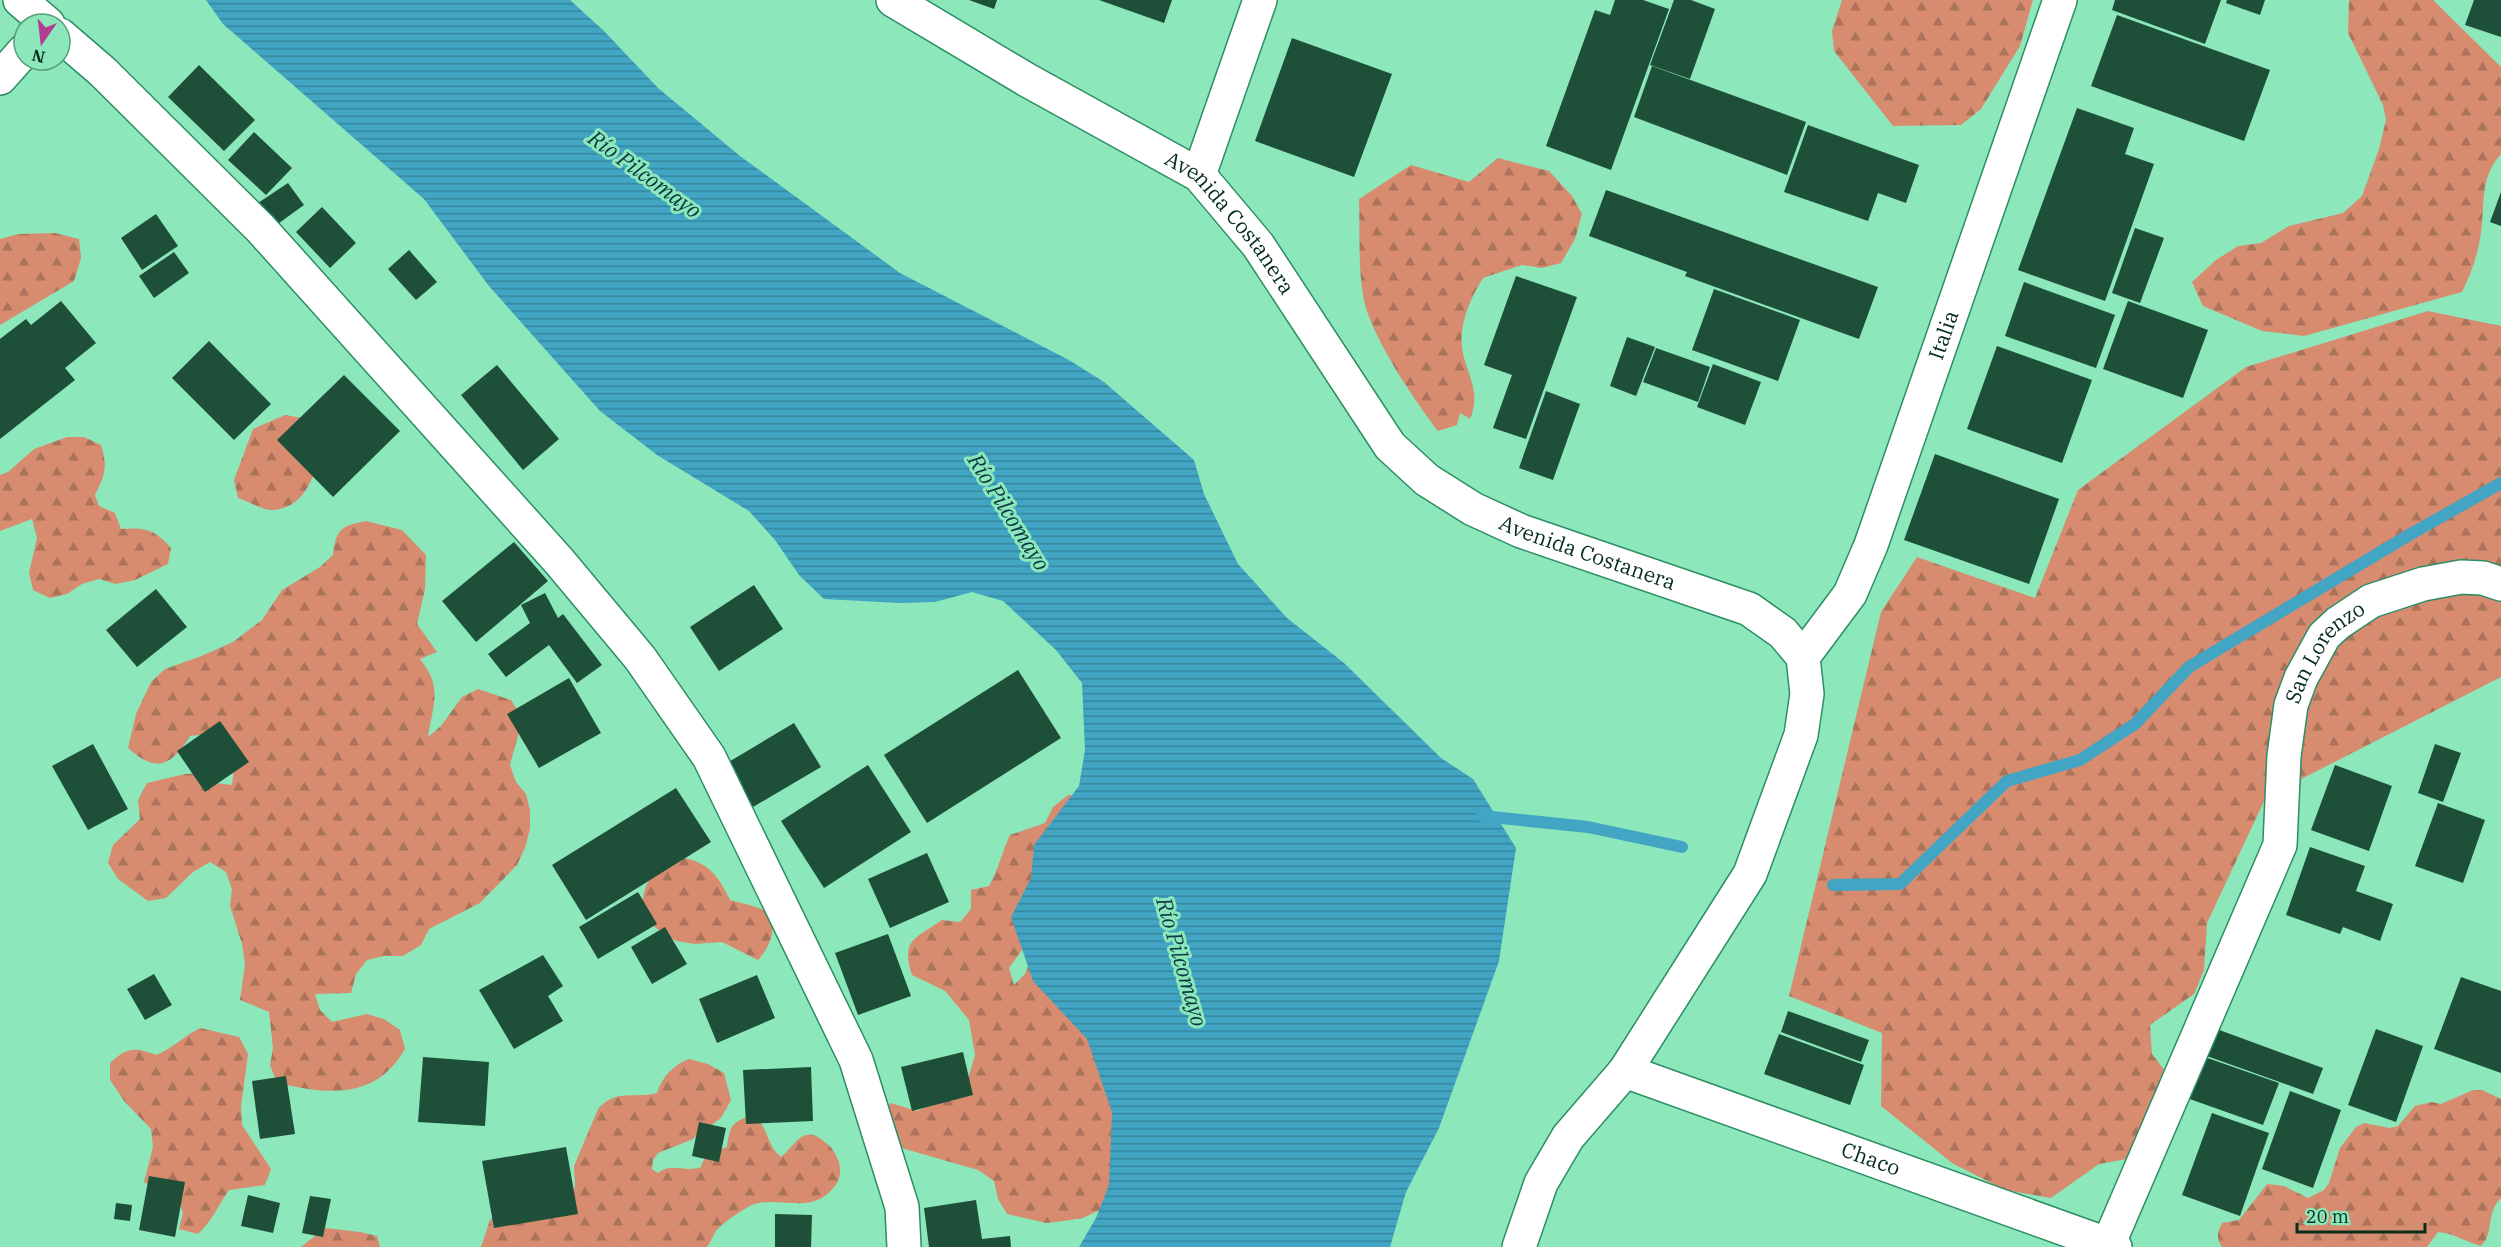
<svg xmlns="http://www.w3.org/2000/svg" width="2501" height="1247" font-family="'IBM Plex Serif',serif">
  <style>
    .forest { fill: url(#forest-firs) }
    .water { fill: url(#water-rules) }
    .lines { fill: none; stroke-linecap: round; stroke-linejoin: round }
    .stream { stroke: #41a5c3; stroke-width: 12 }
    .building { fill: #1e4f39 }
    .minor-casing { stroke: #2d8d65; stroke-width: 36 }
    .minor { stroke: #fff; stroke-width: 33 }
    .labels { text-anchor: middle; stroke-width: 6; stroke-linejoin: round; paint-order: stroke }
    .street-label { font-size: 21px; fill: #052e1d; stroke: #8ce8bb }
    .water-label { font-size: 22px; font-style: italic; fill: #0a3845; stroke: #8ce8bb }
  </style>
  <defs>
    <pattern id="forest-firs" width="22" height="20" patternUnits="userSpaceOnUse" patternTransform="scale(1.5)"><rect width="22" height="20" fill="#d78c6f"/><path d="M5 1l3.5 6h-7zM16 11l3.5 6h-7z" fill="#ac735b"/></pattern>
    <pattern id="water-rules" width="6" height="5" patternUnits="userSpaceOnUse" patternTransform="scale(1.5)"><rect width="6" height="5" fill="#41a5c3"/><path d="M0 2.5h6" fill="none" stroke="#34879e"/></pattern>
  </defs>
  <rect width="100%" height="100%" fill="#8ce8bb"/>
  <g class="forest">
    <path d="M1842 0H2033L2020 46 1981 109 1961 125 1893 126 1834 51 1832 31Z"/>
    <path d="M2349 0H2433L2501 67V154C2478 179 2486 208 2480 239 2477 257 2470 276 2462 292L2304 336 2262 331 2203 306 2192 282 2216 260 2238 246 2261 243 2289 226 2343 213 2362 196 2379 149 2386 120 2383 105 2348 33Z"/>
    <path d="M1498 158 1549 171 1572 196 1582 214 1575 239 1561 263 1542 268 1522 265 1483 278C1471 297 1459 324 1462 348 1466 374 1482 392 1470 419L1460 413 1457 425 1438 431C1415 401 1368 332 1363 295 1358 264 1360 231 1359 199L1411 165 1469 182Z"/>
    <path d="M55 233 79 239 81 258 74 281 0 325V239L18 234Z"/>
    <path d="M2428 311 2501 326V677L2266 797 2207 923 2204 970 2194 994 2150 1025 2152 1054 2166 1072 2132 1158 2099 1164 2051 1198 2005 1190 1952 1163 1881 1106 1882 1033 1789 996 1881 612 1917 557 2035 598 2078 490 2246 367Z"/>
    <path d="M285 415 303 418 322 444C316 470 308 507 274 510 264 511 248 501 238 498L234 480 253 429Z"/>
    <path d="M67 437H84L101 445C108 467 105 475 95 495L99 506 115 513 121 529C146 527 154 529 171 548L168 564 135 580 116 584 99 579 82 584 67 594 50 598 33 590 29 573 37 538 32 519 0 531V475L8 472 34 449Z"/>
    <path d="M366 521 402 530 426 555 425 589 417 624 437 652 420 659C443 687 433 704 428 737L441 726 462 697 478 689 511 700 520 715 519 732 510 765 516 782 526 794 530 810V829L525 848 517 865 480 903 429 929 421 945 403 956H384L367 960 356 974 351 993 315 994 320 1010 332 1022 367 1014 384 1019 400 1030 405 1049C375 1101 327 1094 277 1083L270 1065 273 1048 269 1012 240 1000 245 964 242 944 230 906 232 889 226 872 210 862 193 872 166 898 148 901 118 879 108 863 113 845 140 819 138 800 147 783 185 774 203 773 216 783 232 785 234 769 207 734 190 736C171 766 157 774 128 748L136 714 151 682 165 669 199 657 233 642 262 620 282 590 320 567 333 555C336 529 341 526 366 521Z"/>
    <path d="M1068 795 1086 797 1030 939 1009 968 1014 985 1025 974 1032 957 1121 966 1116 1202 1083 1218 1064 1221 1046 1223 1007 1214 998 1199 994 1181 978 1170 905 1149 878 1134 880 1114 891 1103 917 1111 965 1089 975 1055 969 1020 945 991 912 975C900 940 916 938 942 920L960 922 971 909V890L989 886C998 870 1002 852 1010 835L1045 823 1053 807Z"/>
    <path d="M677 857C707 860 718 875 730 900 740 903 754 905 763 910 782 921 769 949 758 960L722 942 695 944 676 941 653 926 645 925C638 911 644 880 656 870 662 865 671 861 677 857Z"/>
    <path d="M200 1028 239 1037 248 1054 241 1107 242 1125 271 1169 265 1185 229 1190C217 1207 213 1220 198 1234L179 1229 183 1213 177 1194 160 1191 144 1182 153 1147 151 1129 125 1102 110 1080V1063C127 1047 135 1047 156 1055 173 1048 184 1036 200 1028Z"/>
    <path d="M689 1059 708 1064 724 1073 731 1100 721 1118 691 1140 658 1153 653 1160 652 1169 658 1173C672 1162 685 1173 701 1167 705 1153 714 1151 727 1147 730 1125 731 1123 752 1115 769 1125 766 1146 781 1157 794 1147 802 1125 821 1139 826 1143 831 1146 834 1152 841 1162 843 1176 835 1186 812 1216 785 1196 754 1204 746 1207 721 1224 716 1231 713 1236 711 1242 707 1247H481L490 1220 498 1214 569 1210 575 1185 574 1166 598 1109C616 1088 635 1099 657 1093 662 1077 673 1065 689 1059Z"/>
    <path d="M2473 1090H2482L2501 1099V1198C2485 1214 2495 1232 2481 1246 2466 1242 2453 1233 2438 1232L2427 1247H2222C2216 1238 2217 1232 2222 1223L2239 1220 2267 1184 2284 1186 2308 1198 2324 1190 2329 1183 2340 1148 2356 1127 2364 1123 2390 1128 2398 1126 2415 1106 2432 1102 2441 1104Z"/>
    <path d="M325 1228 360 1232 377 1236 380 1247H301Z"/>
  </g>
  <path class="water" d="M206 0H570L604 31 658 88 740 156 900 273 1069 360 1104 382 1194 460 1204 494 1238 564 1287 618 1344 663 1441 758 1473 779 1516 848 1499 961 1439 1128 1406 1192 1390 1247H1079L1096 1218 1109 1185 1112 1112 1087 1039 1033 981 1011 917 1031 878 1034 845 1079 786 1085 750 1082 683 1056 650 1003 601 972 592 935 602 899 603 824 599 799 575 775 540 749 511 657 455 600 411 489 286 424 199 223 24Z"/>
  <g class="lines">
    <g class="stream">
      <path d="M1482 816 1588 827 1682 847"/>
      <path d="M1833 885 1900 884 2007 781 2080 760 2135 724 2189 667 2409 535 2501 483"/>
    </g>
  </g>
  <g class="building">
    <path d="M969 0H997L994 9Z"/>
    <path d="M1099 0H1172L1164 23Z"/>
    <path d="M1615 0H1643L1669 9 1611 170 1546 146 1595 10 1610 15Z"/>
    <path d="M1674 0H1691L1715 9 1690 79 1650 65Z"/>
    <path d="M2115 0H2221L2205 44 2112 10Z"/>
    <path d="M2227 0H2265L2260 15 2226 3Z"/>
    <path d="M2474 0H2501V37L2465 25Z"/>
    <path d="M2117 15 2270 70 2244 141 2091 86Z"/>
    <path d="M1292 38 1392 74 1354 177 1255 141Z"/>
    <path d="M199 65 255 120 224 151 168 97Z"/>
    <path d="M1652 66 1806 122 1787 175 1634 117Z"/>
    <path d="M2077 108 2134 128 2125 154 2154 164 2105 301 2018 270Z"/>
    <path d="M1808 125 1919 165 1906 203 1878 193 1868 221 1784 192Z"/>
    <path d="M254 132 292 168 266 195 228 160Z"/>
    <path d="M288 183 304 205 275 226 258 203Z"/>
    <path d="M1606 190 1878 287 1859 339 1685 276 1687 272 1589 236Z"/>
    <path d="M2501 192V226L2490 222Z"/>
    <path d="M322 207 356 243 330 268 296 232Z"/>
    <path d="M156 214 178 246 142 270 121 238Z"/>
    <path d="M2135 228 2164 238 2140 303 2112 293Z"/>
    <path d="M409 250 437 282 416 300 388 269Z"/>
    <path d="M174 252 189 273 154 298 139 276Z"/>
    <path d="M1516 276 1577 297 1526 439 1493 428 1512 375 1484 365Z"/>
    <path d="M2024 282 2115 315 2096 368 2005 336Z"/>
    <path d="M1714 289 1800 320 1778 381 1692 350Z"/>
    <path d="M61 301 96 343 65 368 75 380 0 439V339L26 319 31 325Z"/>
    <path d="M2128 301 2208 330 2183 398 2103 369Z"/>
    <path d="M1627 337 1655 347 1636 396 1610 386Z"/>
    <path d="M209 341 271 404 234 440 172 378Z"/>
    <path d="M1997 346 2092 380 2062 463 1967 429Z"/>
    <path d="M1656 348 1710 367 1698 402 1643 382Z"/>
    <path d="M1713 364 1761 382 1745 425 1697 407Z"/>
    <path d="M497 365 559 439 523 470 461 395Z"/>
    <path d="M344 375 400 431 333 497 277 440Z"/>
    <path d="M1546 391 1580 404 1553 480 1519 468Z"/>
    <path d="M1935 454 2059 499 2029 584 1904 540Z"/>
    <path d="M514 542 548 581 476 642 442 601Z"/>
    <path d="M754 585 783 629 719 671 690 627Z"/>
    <path d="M156 589 187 627 137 667 106 630Z"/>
    <path d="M545 593 558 618 563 614 602 665 577 683 549 645 506 677 488 654 530 623 521 605Z"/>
    <path d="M1018 670 1061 738 927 823 884 755Z"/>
    <path d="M569 678 601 733 539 768 507 714Z"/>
    <path d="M220 721 249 762 205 792 177 751Z"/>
    <path d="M794 723 821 767 753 807 727 763Z"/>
    <path d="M93 744 128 809 88 830 52 766Z"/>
    <path d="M2435 744 2461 753 2443 802 2418 793Z"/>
    <path d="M868 765 911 832 824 888 781 821Z"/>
    <path d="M2335 765 2392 786 2369 851 2311 830Z"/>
    <path d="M676 788 711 842 586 920 552 865Z"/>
    <path d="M2438 803 2485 820 2463 883 2415 866Z"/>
    <path d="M2310 847 2365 866 2356 891 2393 904 2380 941 2343 927 2340 934 2286 915Z"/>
    <path d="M927 853 949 902 890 928 868 879Z"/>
    <path d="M638 892 657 924 598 959 579 927Z"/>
    <path d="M665 927 687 964 652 984 631 947Z"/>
    <path d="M888 934 911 996 858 1015 835 953Z"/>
    <path d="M543 955 563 986 548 996 563 1021 514 1049 479 990Z"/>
    <path d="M154 974 172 1005 145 1020 127 989Z"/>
    <path d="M757 975 775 1018 717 1043 699 999Z"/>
    <path d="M2461 977 2501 991V1073L2434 1049Z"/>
    <path d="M1788 1011 1869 1040 1861 1062 1781 1032Z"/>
    <path d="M2214 1028 2323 1068 2313 1094 2204 1055Z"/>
    <path d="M2376 1029 2423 1046 2396 1122 2348 1105Z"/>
    <path d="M1779 1034 1864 1065 1850 1105 1764 1074Z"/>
    <path d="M963 1052 973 1095 912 1111 901 1067Z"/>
    <path d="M2199 1055 2279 1083 2263 1125 2184 1097Z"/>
    <path d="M423 1057 489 1062 485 1126 418 1122Z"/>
    <path d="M811 1067 813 1121 746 1124 743 1070Z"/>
    <path d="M286 1076 295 1134 260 1139 252 1081Z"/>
    <path d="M2290 1091 2341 1110 2313 1188 2262 1169Z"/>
    <path d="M2212 1113 2269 1133 2240 1216 2182 1195Z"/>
    <path d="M699 1122 726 1128 719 1162 692 1156Z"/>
    <path d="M566 1147 578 1214 494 1228 482 1161Z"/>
    <path d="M149 1176 185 1182 175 1237 139 1230Z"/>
    <path d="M248 1195 280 1203 273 1233 241 1226Z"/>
    <path d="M310 1196 331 1199 323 1237 302 1233Z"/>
    <path d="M976 1200 982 1239 1010 1236 1011 1247H929L924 1208Z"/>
    <path d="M116 1203 132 1205 130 1221 114 1219Z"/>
    <path d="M775 1214 812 1215 811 1247H775Z"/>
  </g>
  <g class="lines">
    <g class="minor-casing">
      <g id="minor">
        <path d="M20 0 48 24"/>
        <path id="s1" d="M893 0 1027 80 1199 175 1258 245 1390 446 1427 480 1473 509 1521 531 1749 609 1783 633 1803 657 1807 694 1801 735 1750 874 1625 1071 1568 1137 1541 1183 1519 1247"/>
        <path d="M60 35 103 72 261 229 559 561 640 658 709 757 856 1060 902 1207 904 1247"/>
        <path d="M0 78 24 51"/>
        <path d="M1199 175 1260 0"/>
        <path id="s2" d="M1803 657 1850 594 1871 545 2060 0"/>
        <path id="s3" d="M1625 1071 2115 1247"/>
        <path id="s4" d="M2108 1245 2280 845 2284 756 2291 705 2301 678 2324 636 2338 623 2371 601 2423 584 2461 577 2483 578 2501 584"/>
      </g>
    </g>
    <use href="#minor" class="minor"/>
  </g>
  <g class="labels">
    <g class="street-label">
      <text dy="7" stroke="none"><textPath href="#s1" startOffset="408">Avenida Costanera</textPath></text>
      <text dy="7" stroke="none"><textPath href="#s2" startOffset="354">Italia</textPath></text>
      <text dy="7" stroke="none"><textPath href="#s1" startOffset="912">Avenida Costanera</textPath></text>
      <text dy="7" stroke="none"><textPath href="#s4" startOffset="640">San Lorenzo</textPath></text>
      <text dy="7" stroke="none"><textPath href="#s3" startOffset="261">Chaco</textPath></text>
    </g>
    <g class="water-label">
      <text transform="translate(645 174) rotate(36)" y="8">Río Pilcomayo</text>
      <text transform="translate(1009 512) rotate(58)" y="8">Río Pilcomayo</text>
      <text transform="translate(1182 962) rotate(74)" y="8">Río Pilcomayo</text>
    </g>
  </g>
  <g transform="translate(42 42) rotate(194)"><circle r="28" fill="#8ce8bb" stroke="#569e7c" stroke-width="1.5"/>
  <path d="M0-4.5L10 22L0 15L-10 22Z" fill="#b33b90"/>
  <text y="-9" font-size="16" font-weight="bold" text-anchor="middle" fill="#052e1d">N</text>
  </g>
  <path d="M2297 1223v9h128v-9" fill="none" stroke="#052e1d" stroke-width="3"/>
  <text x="2306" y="1223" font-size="18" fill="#052e1d" stroke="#8ce8bb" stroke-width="4.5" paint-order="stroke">20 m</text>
</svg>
